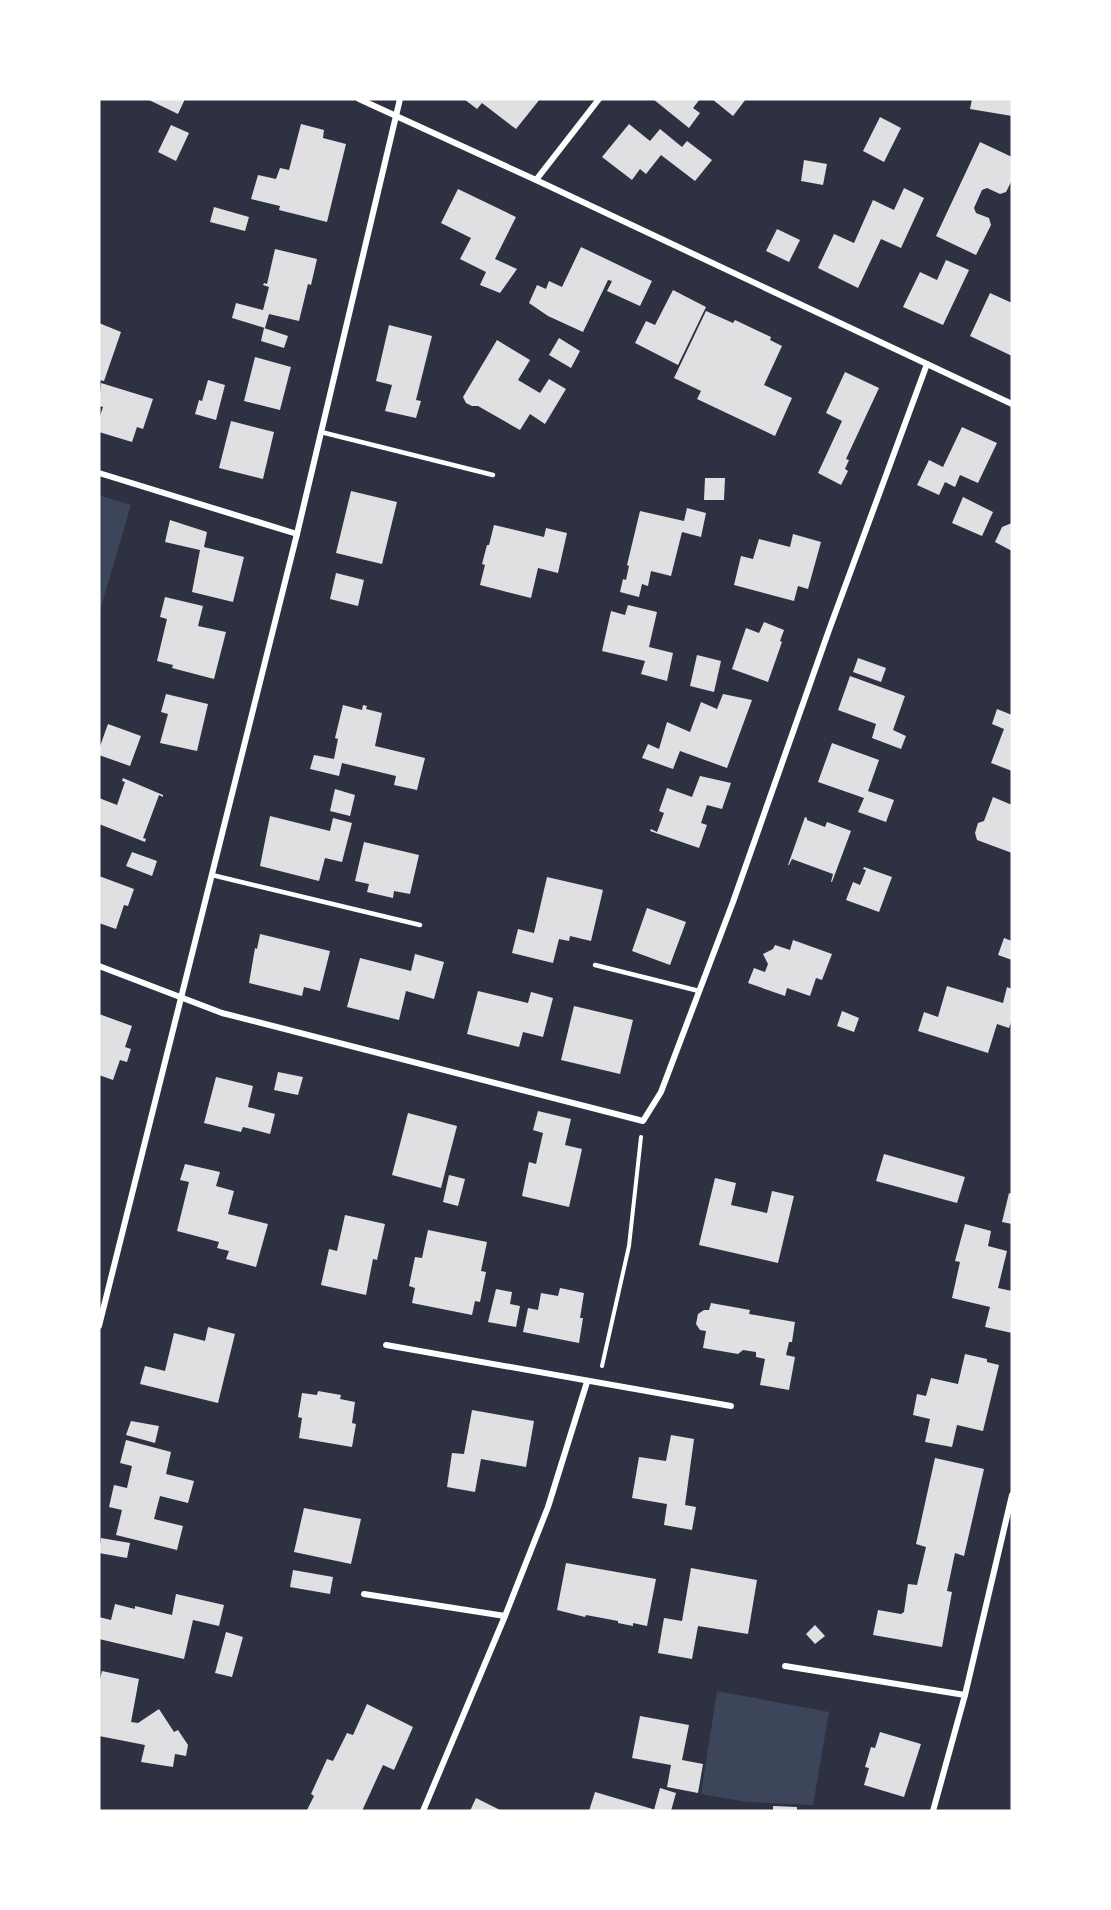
<svg xmlns="http://www.w3.org/2000/svg" width="1111" height="1910" font-family="Lora,serif">
  <style>
    .green { fill: #3c4559 }
    .building { fill: #e0e0e3 }
    .lines { fill: none; stroke-linecap: round; stroke-linejoin: round }
    .path { stroke: #fff; stroke-width: 4 }
    .service { stroke: #fff; stroke-width: 4.5 }
    .minor { stroke: #fff; stroke-width: 6 }
  </style>
  <rect width="100%" height="100%" fill="#2d3142"/>
  <g class="green">
    <path d="M99 495 131 505 99 614Z"/>
    <path d="M717 1691 829 1712 813 1805 747 1802 701 1794Z"/>
  </g>
  <g class="building">
    <path d="M147 99H185L178 114Z"/>
    <path d="M464 99H540L516 129 482 103 477 109Z"/>
    <path d="M653 99H700L693 108 700 113 689 128Z"/>
    <path d="M712 99H746L733 116Z"/>
    <path d="M972 99H1012V116L970 109Z"/>
    <path d="M880 117 901 128 884 162 863 151Z"/>
    <path d="M301 124 324 130 323 138 346 144 327 222 279 210 280 206 251 199 258 175 276 179 280 168 289 170Z"/>
    <path d="M629 124 650 141 660 129 682 147 687 141 712 160 695 181 661 155 646 174 640 169 632 180 602 157Z"/>
    <path d="M171 125 189 133 176 161 158 152Z"/>
    <path d="M980 142 1012 157V180L1006 192 1000 194 987 188 982 190 974 208 976 213 989 218 991 225 976 255 936 236Z"/>
    <path d="M804 160 827 164 823 185 801 181Z"/>
    <path d="M904 188 924 198 901 248 881 239 858 288 818 268 834 234 854 243 873 200 894 210Z"/>
    <path d="M458 189 516 217 495 259 517 269 500 293 480 285 486 272 460 259 471 238 441 223Z"/>
    <path d="M214 207 249 217 245 231 210 222Z"/>
    <path d="M777 229 800 240 789 262 766 251Z"/>
    <path d="M581 247 652 281 640 306 607 291 612 281 608 280 583 332 548 316 529 303 537 285 546 289 549 281 562 287Z"/>
    <path d="M275 249 317 259 311 285 308 284 299 321 269 314 265 328 232 318 236 303 263 310 269 287 263 285 264 283 267 284Z"/>
    <path d="M946 260 969 270 943 325 903 307 920 272 937 280Z"/>
    <path d="M673 290 706 307 678 365 635 343 646 321 655 325Z"/>
    <path d="M990 293 1012 303V356L970 336Z"/>
    <path d="M706 311 733 323 735 320 771 337 770 340 782 346 764 385 792 398 775 436 697 399 701 391 674 378Z"/>
    <path d="M99 323 121 332 104 381 99 380Z"/>
    <path d="M389 325 432 336 416 400 421 401 416 418 385 411 392 385 376 381Z"/>
    <path d="M264 328 288 336 284 348 261 341Z"/>
    <path d="M559 338 580 351 571 368 549 355Z"/>
    <path d="M497 340 530 360 518 380 540 393 549 379 566 389 545 424 530 414 520 430 478 406H472L466 403 463 397Z"/>
    <path d="M255 357 291 367 280 410 244 401Z"/>
    <path d="M845 372 879 388 846 459 849 460 845 469 848 471 841 485 818 473 842 421 826 413Z"/>
    <path d="M208 380 225 385 216 420 195 414 199 400 202 401Z"/>
    <path d="M101 383 153 399 143 429 137 427 132 442 99 432V419L103 407 99 406Z"/>
    <path d="M231 421 274 432 263 479 219 468Z"/>
    <path d="M962 427 997 443 978 483 960 475 955 487 945 482 939 495 917 485 929 460 943 467Z"/>
    <path d="M705 478H725L724 500H704Z"/>
    <path d="M351 491 397 502 382 564 336 553Z"/>
    <path d="M963 497 993 512 982 536 952 523Z"/>
    <path d="M687 508 706 513 701 537 682 532 671 576 651 571 648 586 642 584 639 597 620 592 623 579 626 580 629 566 627 565 640 511 684 521Z"/>
    <path d="M170 520 207 532 204 547 244 557 233 602 192 592 200 550 165 542Z"/>
    <path d="M1012 523V551L995 542 1002 527Z"/>
    <path d="M494 525 544 537 546 528 567 533 558 573 538 568 531 598 480 585 485 565 482 564 487 545H489Z"/>
    <path d="M793 534 821 542 808 589 798 586 794 601 734 585 741 556 753 559 759 539 790 547Z"/>
    <path d="M336 573 364 580 358 606 330 599Z"/>
    <path d="M165 597 203 606 198 626 226 632 214 679 172 668 173 665 157 661 167 619 160 617Z"/>
    <path d="M628 605 657 612 649 647 673 653 667 681 641 674 645 661 602 651 611 611 625 615Z"/>
    <path d="M764 622 784 630 780 641 782 642 768 682 732 669 746 628 759 633Z"/>
    <path d="M697 655 721 661 714 692 690 686Z"/>
    <path d="M858 658 886 668 881 682 853 672Z"/>
    <path d="M850 676 905 696 893 730 906 736 901 749 872 738 876 724 838 710Z"/>
    <path d="M166 694 208 704 197 751 160 743 168 714 161 712Z"/>
    <path d="M723 694 752 700 727 768 680 751 673 769 642 758 648 744 659 749 667 722 690 732 701 702 717 709Z"/>
    <path d="M343 705 362 710 363 705 367 706 366 709 382 713 375 746 425 758 417 790 394 785 396 776 342 763 339 776 310 769 314 755 334 759 338 739 335 738Z"/>
    <path d="M997 709 1012 715V771L991 763 1004 729 992 724Z"/>
    <path d="M108 724 141 736 130 766 99 755V749Z"/>
    <path d="M832 743 879 760 868 791 894 800 886 822 858 812 864 798 818 782Z"/>
    <path d="M700 776 731 783 722 809 707 805 701 823 707 825 699 848 650 831 651 829 657 832 664 813 659 811 667 788 692 797Z"/>
    <path d="M123 778 163 795V797L159 795 143 838 146 839 145 842 99 824V798L117 805 125 782 122 781Z"/>
    <path d="M335 789 355 795 350 816 330 811Z"/>
    <path d="M993 797 1012 805V853L977 840 975 833 978 823 984 821Z"/>
    <path d="M270 816 330 831 333 818 352 823 342 862 325 858 319 881 260 866Z"/>
    <path d="M805 817 807 818V820L825 827 827 822 851 831 832 882H831L833 874 792 859 789 865H788Z"/>
    <path d="M364 842 419 855 410 894 394 891 393 898 367 892 369 884 355 881Z"/>
    <path d="M132 852 157 861 152 876 126 866Z"/>
    <path d="M864 867 892 877 879 912 846 900 853 882 860 885 866 870 863 869Z"/>
    <path d="M99 876 134 889 128 906 124 905 116 929 99 923Z"/>
    <path d="M547 877 603 890 591 941 570 936 569 941 559 939 553 963 512 953 518 929 534 933Z"/>
    <path d="M647 908 686 922 670 965 632 951Z"/>
    <path d="M260 934 330 951 320 991 304 987 302 996 249 983 255 948 257 949Z"/>
    <path d="M1004 938 1012 941V960L998 955Z"/>
    <path d="M793 940 832 954 822 980 816 978 810 996 787 988 785 996 748 983 754 968 765 972 768 964 763 954 773 949 775 945 790 950Z"/>
    <path d="M415 954 444 962 434 999 406 991 399 1020 347 1007 360 958 411 971Z"/>
    <path d="M947 986 1003 1003 1007 987 1012 989V1019L1009 1028 997 1024 988 1053 918 1031 924 1012 938 1017Z"/>
    <path d="M478 991 528 1003 531 992 553 998 543 1037 523 1032 519 1047 467 1034Z"/>
    <path d="M574 1006 633 1020 620 1074 561 1060Z"/>
    <path d="M842 1011 859 1018 854 1032 837 1026Z"/>
    <path d="M99 1014 132 1026 125 1047 131 1049 127 1062 120 1060 113 1080 99 1075Z"/>
    <path d="M278 1072 303 1077 298 1095 274 1090Z"/>
    <path d="M216 1077 253 1086 248 1107 275 1114 270 1134 243 1127 241 1132 204 1123Z"/>
    <path d="M538 1111 571 1119 565 1145 582 1149 569 1207 522 1196 529 1162 536 1164 543 1133 533 1130Z"/>
    <path d="M408 1113 457 1126 441 1188 392 1175Z"/>
    <path d="M884 1154 965 1177 957 1203 876 1181Z"/>
    <path d="M185 1164 220 1172 216 1186 234 1191 228 1214 268 1224 256 1267 226 1259 229 1251 217 1248 219 1242 177 1231 189 1182 180 1180Z"/>
    <path d="M449 1175 465 1179 458 1206 443 1202Z"/>
    <path d="M715 1178 736 1183 731 1205 767 1213 772 1191 794 1196 778 1263 699 1245Z"/>
    <path d="M1009 1193 1012 1194V1224L1002 1222Z"/>
    <path d="M345 1215 385 1224 377 1260 373 1259 366 1295 321 1285 329 1249 337 1251Z"/>
    <path d="M965 1224 991 1231 988 1246 1007 1251 998 1288 1012 1291V1333L985 1327 990 1307 952 1298 960 1262 955 1261Z"/>
    <path d="M428 1230 487 1242 481 1271 486 1272 480 1302 475 1301 472 1315 412 1303 415 1288 409 1286 415 1257 422 1258Z"/>
    <path d="M560 1288 584 1293 580 1318H583L579 1343 523 1332 528 1308 538 1310 541 1293 558 1296Z"/>
    <path d="M496 1289 512 1292 510 1304 520 1306 516 1327 488 1322Z"/>
    <path d="M711 1303 750 1310 749 1314 795 1322 792 1342H789L786 1355 795 1357 789 1390 760 1385 765 1359 756 1357V1352L743 1350 738 1354 703 1348 706 1331 700 1330 696 1324 698 1314 704 1310H709Z"/>
    <path d="M208 1327 235 1334 218 1403 140 1384 145 1366 165 1371 174 1333 205 1341Z"/>
    <path d="M965 1354 987 1359V1362L999 1365 983 1431 957 1425 952 1447 925 1442 930 1419 913 1415 917 1394 926 1396 931 1378 958 1384Z"/>
    <path d="M318 1391 341 1395 340 1399 355 1402 352 1423 356 1424 352 1447 299 1438 302 1418 298 1417 302 1393 317 1395Z"/>
    <path d="M472 1410 534 1421 526 1467 481 1459 475 1492 447 1487 452 1453 464 1454Z"/>
    <path d="M131 1421 159 1426 155 1443 126 1435Z"/>
    <path d="M671 1435 694 1439 685 1505 696 1507 692 1530 664 1525 667 1504 632 1498 639 1457 666 1461Z"/>
    <path d="M126 1440 171 1452 166 1474 194 1481 188 1503 160 1496 154 1519 183 1526 177 1550 116 1535 122 1510 109 1507 114 1485 127 1488 132 1466 120 1463Z"/>
    <path d="M935 1458 984 1469 964 1556 955 1553 947 1591 952 1592 942 1647 873 1635 878 1610 901 1614 904 1612 908 1584 917 1585 926 1547 916 1544Z"/>
    <path d="M304 1508 361 1519 351 1564 294 1552Z"/>
    <path d="M101 1538 130 1543 127 1558 99 1553Z"/>
    <path d="M566 1563 656 1579 647 1626 633 1623V1626L618 1623V1621L586 1615 585 1617 557 1610Z"/>
    <path d="M691 1568 757 1580 748 1634 698 1626 692 1659 658 1653 664 1618 682 1621Z"/>
    <path d="M293 1570 333 1577 330 1594 290 1587Z"/>
    <path d="M176 1594 224 1605 219 1626 193 1620 184 1659 99 1639V1617L111 1620 115 1604 135 1609V1606L172 1615Z"/>
    <path d="M815 1625 825 1636 815 1644 806 1634Z"/>
    <path d="M226 1632 243 1637 232 1677 215 1673Z"/>
    <path d="M102 1671 139 1679 131 1722 138 1723 159 1709 174 1732 178 1730 188 1745 186 1756 175 1754 173 1767 141 1762 145 1745 99 1736V1684Z"/>
    <path d="M367 1704 413 1727 394 1770 383 1765 362 1811 307 1810 314 1796 311 1794 327 1759 333 1761 347 1733 353 1735Z"/>
    <path d="M640 1716 689 1725 682 1760 703 1764 698 1793 667 1787 671 1765 632 1758Z"/>
    <path d="M880 1732 921 1744 904 1797 864 1785 869 1768 865 1767 871 1747 875 1748Z"/>
    <path d="M660 1788 676 1793 671 1811 654 1810Z"/>
    <path d="M595 1792 656 1810V1811H589Z"/>
    <path d="M476 1798 502 1811H470Z"/>
    <path d="M773 1806 797 1807V1811H773Z"/>
  </g>
  <g class="lines">
    <path class="path" d="M602 1366 629 1246 641 1137"/>
    <g class="service">
      <path d="M321 432 493 475"/>
      <path d="M212 875 420 925"/>
      <path d="M595 965 699 991"/>
    </g>
    <g class="minor">
      <path d="M359 99 536 180 1012 404"/>
      <path d="M536 180 599 99"/>
      <path d="M99 473 297 534"/>
      <path d="M99 966 222 1013 643 1121 661 1092 733 902 829 630 927 364"/>
      <path d="M99 1326 297 534 400 99"/>
      <path d="M386 1345 731 1406"/>
      <path d="M364 1594 505 1616"/>
      <path d="M785 1666 965 1695"/>
      <path d="M423 1811 505 1616 548 1507 587 1382"/>
      <path d="M933 1811 965 1695 1012 1495"/>
    </g>
  </g>
  <rect width="1111" height="1910" fill="none" stroke="#ffffff" stroke-width="201"/>
</svg>
